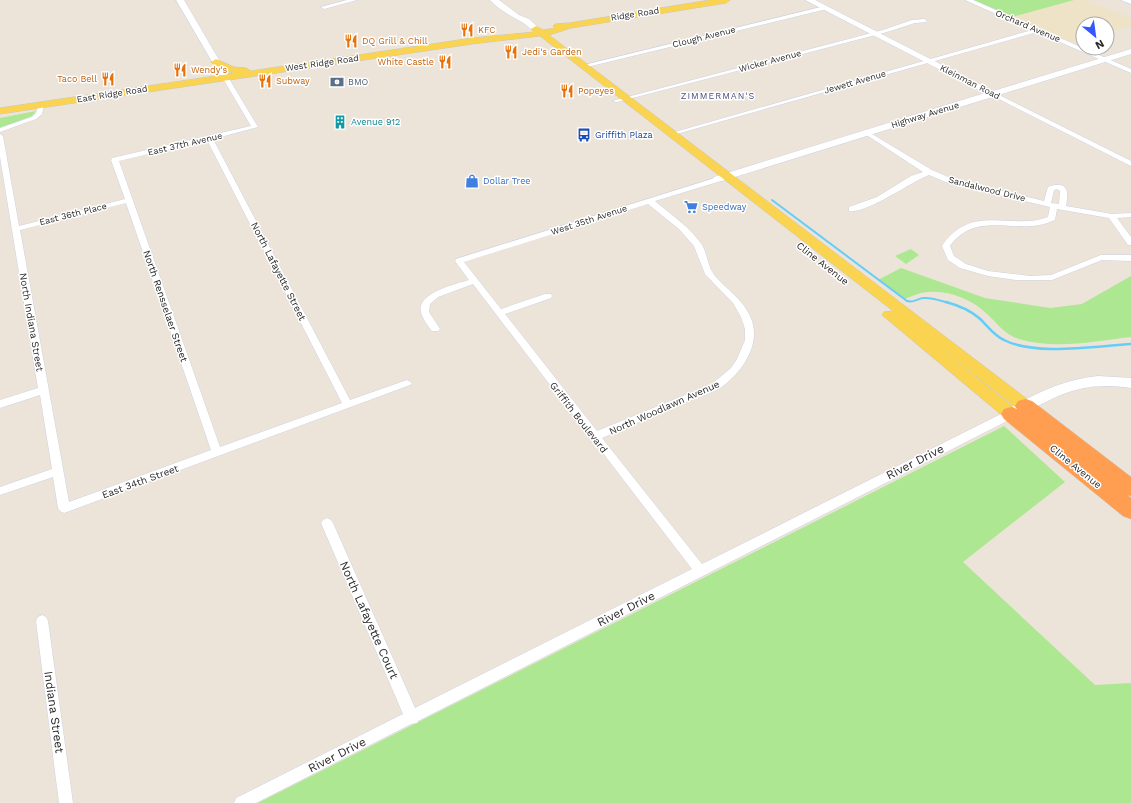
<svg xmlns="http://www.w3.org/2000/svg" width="1131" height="803" font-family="'Work Sans',sans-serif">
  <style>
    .education { fill: #efe3c7 }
    .green { fill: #ade791 }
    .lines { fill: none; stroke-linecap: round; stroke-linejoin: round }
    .stream-far1 { stroke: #64cef7; stroke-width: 2 }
    .stream { stroke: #64cef7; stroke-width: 2.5 }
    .street-casing { stroke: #ced2e3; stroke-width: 1 }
    .secondary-casing { stroke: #ced2e3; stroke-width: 1 }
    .primary-casing { stroke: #c7c7c7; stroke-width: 1 }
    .highway-casing { stroke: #c7c7c7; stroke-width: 1 }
    .street { fill: #fff; fill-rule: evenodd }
    .secondary { fill: #fff; fill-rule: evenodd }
    .primary { fill: #fad450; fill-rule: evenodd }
    .highway { fill: #ff9e51; fill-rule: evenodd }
    .labels { text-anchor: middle; stroke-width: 3; stroke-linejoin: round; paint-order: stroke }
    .far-street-label { font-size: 9px; fill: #292929; stroke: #fff }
    .far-food-label { font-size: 9px; fill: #c56008; stroke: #fff; text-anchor: start }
    .far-service-label { font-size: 9px; fill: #4e5e75; stroke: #fff; text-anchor: start }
    .far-neighbourhood-label { font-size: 9px; letter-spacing: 1px; fill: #464f7c; stroke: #fff }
    .far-culture-label { font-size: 9px; fill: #0d838f; stroke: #fff; text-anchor: start }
    .far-transit-label { font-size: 9px; fill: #164399; stroke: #fff; text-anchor: start }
    .far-shop-label { font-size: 9px; fill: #366cbe; stroke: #fff; text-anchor: start }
    .street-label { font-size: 10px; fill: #292929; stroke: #fff }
    .near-street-label { font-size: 12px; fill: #292929; stroke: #fff }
  </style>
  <rect width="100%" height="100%" fill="#ece4d9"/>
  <path class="education" d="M1074 0H1086L1131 18V26L1107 33V24H1083V41L1075 44 1012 17Z"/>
  <g class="green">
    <path d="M973 0H1074L1012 17Z"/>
    <path d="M36 111 32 116 0 128V118Z"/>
    <path d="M911 249 919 255 906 264 895 256Z"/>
    <path d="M901 268 985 298 1050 308 1082 304 1131 276V337C1095 341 1055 350 1019 339 1005 335 997 323 986 313 971 299 949 290 928 292 921 292 912 296 905 299L878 280Z"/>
    <path d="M1004 426 1065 482 963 562 1095 685 1131 683V803H258Z"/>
  </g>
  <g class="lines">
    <path class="stream-far1" d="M772 200 907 301C913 303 917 299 923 298 932 297 941 301 949 303"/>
    <path class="stream" d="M946 302C957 305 970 310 979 318 987 325 993 335 1004 340 1035 356 1095 346 1131 344"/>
    <g class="street-casing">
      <g id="street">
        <path d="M347 0H357L324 9 321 7Z"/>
        <path d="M965 0H973L1131 69V73L1037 32 673 135 668 134 1032 30Z"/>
        <path d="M825 6 828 8 827 9 583 68 580 66Z"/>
        <path d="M924 19 927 21 926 22 915 23 887 32 617 102 612 101 883 30 912 20Z"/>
        <path d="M225 75 228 77 258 127 213 139 350 400 407 380 412 383 410 385 64 513 60 511 58 508 53 477 0 495V487L52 469 40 395 0 408V400L38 388 0 157V134L3 136 19 226 125 199 111 160 112 158 251 126 222 77ZM207 140 342 403 220 447 119 161ZM126 203 211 450 69 502 20 230Z"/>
        <path d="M991 93H995L1131 161V166L991 95Z"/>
        <path d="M41 103 44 105 42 114 36 119 0 132V128L32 117 36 113 39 104Z"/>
        <path d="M867 131 932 170 953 179 1044 201 1048 187C1067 180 1069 190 1066 206L1112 214 1131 213V217L1117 218 1131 237V245H1128L1109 218 1057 209 1055 220C1047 223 1039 226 1031 226 1000 228 972 216 950 246L954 256 966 264 988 271 1030 276 1051 275 1101 255H1131V261L1102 260 1052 280H1016L988 276 960 268 948 260 942 246C971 202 1012 231 1048 217L1050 207 948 183 929 175C911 182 866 214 849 211V207L877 197 911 176 923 172 865 134V132ZM1057 189 1060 191 1059 204 1051 203 1054 190Z"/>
        <path d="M718 177 722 179 721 181 655 201C671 215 690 227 702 245 707 253 707 264 713 273 724 289 740 295 750 316 763 343 742 373 720 388 709 394 695 398 683 403 656 415 629 426 602 438L702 564 1007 411H1015L1016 414 1015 417 418 721 417 723 411 724 256 803H234L236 798 403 714 321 523 323 520 327 518 331 520 333 523 415 708 692 569 593 440H590L589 436 473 284 438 297 430 304 429 312 440 329 438 331H432C428 326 422 318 421 312 416 293 456 284 469 280L455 261 456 259ZM648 204 679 229 694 246 705 274 733 303 741 317 745 329V340L737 359 731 368 712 384 597 431 505 314 551 298 552 296 551 294H545L501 309 464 262Z"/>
        <path d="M42 615 46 617 48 621 73 803H59L36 621 38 617Z"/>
      </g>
    </g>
    <g class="secondary-casing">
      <g id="secondary">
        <path d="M176 0H184L229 77 228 79H222L221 77Z"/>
        <path d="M490 0H499L519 15 529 19 540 29 536 31C531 30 527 25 522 22 511 16 499 10 490 0Z"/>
        <path d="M805 0H815L993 91 1131 49V54L722 181H714L713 179 714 177 985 93Z"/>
        <path d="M1121 0H1131V4Z"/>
        <path d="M1098 376 1131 378V388C1083 381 1062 393 1021 415L1016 416 1011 415 1009 411 1011 407C1039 392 1066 379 1098 376Z"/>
      </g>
    </g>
    <g class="primary-casing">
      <path id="primary" d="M710 0H730L726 3 571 28 549 35 1031 402 1033 406 1031 410 1025 412 1019 410 934 343 1017 410 1019 414 1017 418 1011 420 1005 418 882 315 884 312 893 311 540 36 472 44 0 114V108L235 73 229 72 213 64 211 62 216 59 234 67 246 68 251 71 472 38 534 32 531 29 536 26 543 30 555 28 553 26 555 24 569 23Z"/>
    </g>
    <g class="highway-casing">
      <path id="highway" d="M1025 399 1032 401 1131 477V496L1127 495 1131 498V519L1123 516 1004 419 1001 414 1004 409 1011 407 1017 409 1015 406 1018 401Z"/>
    </g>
    <use href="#street" class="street"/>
    <use href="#secondary" class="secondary"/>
    <use href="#primary" class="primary"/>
    <use href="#highway" class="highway"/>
  </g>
  <defs>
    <g id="restaurant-bare" transform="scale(1.08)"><path d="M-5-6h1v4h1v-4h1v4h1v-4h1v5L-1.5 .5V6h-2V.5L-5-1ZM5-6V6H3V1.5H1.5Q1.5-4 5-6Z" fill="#e8710a" stroke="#fff" stroke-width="2.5" paint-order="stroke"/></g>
    <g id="bank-bare" transform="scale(1.08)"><path d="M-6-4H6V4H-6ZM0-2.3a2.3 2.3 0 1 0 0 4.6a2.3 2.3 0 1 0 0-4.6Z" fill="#5c6f8a" stroke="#fff" stroke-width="2.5" paint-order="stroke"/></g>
    <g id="building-bare" transform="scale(1.08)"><path d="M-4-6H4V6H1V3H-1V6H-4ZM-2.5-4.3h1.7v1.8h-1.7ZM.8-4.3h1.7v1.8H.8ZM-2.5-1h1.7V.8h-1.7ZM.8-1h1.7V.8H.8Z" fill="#0f9aa8" stroke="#fff" stroke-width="2.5" paint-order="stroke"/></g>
    <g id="bus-bare" transform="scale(1.08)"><path d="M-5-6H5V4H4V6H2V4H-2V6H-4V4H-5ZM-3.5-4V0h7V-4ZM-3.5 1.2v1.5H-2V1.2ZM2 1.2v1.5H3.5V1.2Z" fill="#1a4fb4" stroke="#fff" stroke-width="2.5" paint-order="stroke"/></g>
    <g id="shop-bare" transform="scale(1.08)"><path d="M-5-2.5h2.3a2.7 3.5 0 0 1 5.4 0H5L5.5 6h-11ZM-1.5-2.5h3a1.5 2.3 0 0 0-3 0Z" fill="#3f7fe0" stroke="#fff" stroke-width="2.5" paint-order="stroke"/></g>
    <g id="supermarket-bare" transform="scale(1.08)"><path d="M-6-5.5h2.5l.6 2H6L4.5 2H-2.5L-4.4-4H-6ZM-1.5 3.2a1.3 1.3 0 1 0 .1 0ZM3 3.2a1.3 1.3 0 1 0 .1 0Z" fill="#3f7fe0" stroke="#fff" stroke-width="2.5" paint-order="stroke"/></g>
  </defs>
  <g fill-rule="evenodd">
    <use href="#restaurant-bare" x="467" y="30"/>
    <use href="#restaurant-bare" x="351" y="41"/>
    <use href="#restaurant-bare" x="511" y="52"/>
    <use href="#restaurant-bare" x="445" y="62"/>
    <use href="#restaurant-bare" x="180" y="70"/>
    <use href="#restaurant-bare" x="108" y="79"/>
    <use href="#restaurant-bare" x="265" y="81"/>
    <use href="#bank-bare" x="337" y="82"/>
    <use href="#restaurant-bare" x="567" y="91"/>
    <use href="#building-bare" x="340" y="122"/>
    <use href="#bus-bare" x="584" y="135"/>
    <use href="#shop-bare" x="472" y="181"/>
    <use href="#supermarket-bare" x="691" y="207"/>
  </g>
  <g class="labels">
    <g class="far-street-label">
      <text transform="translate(635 14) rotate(-9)" y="3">Ridge Road</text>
      <text transform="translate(1028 26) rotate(23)" y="3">Orchard Avenue</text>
      <text transform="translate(704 37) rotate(-14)" y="3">Clough Avenue</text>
      <text transform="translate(770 61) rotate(-15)" y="3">Wicker Avenue</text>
      <text transform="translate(322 63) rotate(-8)" y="3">West Ridge Road</text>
      <text transform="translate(855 82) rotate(-16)" y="3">Jewett Avenue</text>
      <text transform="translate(970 82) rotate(27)" y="3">Kleinman Road</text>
      <text transform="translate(112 94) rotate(-9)" y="3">East Ridge Road</text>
      <text transform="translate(925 115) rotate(-17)" y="3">Highway Avenue</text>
      <text transform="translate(185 144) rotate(-13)" y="3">East 37th Avenue</text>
      <text transform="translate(987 189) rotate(14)" y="3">Sandalwood Drive</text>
      <text transform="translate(73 214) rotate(-14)" y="3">East 36th Place</text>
      <text transform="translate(589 220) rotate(-18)" y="3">West 35th Avenue</text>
    </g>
    <g class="far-food-label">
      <text x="478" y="33">KFC</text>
      <text x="362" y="44">DQ Grill &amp; Chill</text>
      <text x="522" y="55">Jedi's Garden</text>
      <text x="434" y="65" text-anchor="end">White Castle</text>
      <text x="191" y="73">Wendy's</text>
      <text x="97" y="82" text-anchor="end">Taco Bell</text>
      <text x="276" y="84">Subway</text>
      <text x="578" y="94">Popeyes</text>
    </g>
    <g class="far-service-label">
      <text x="348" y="85">BMO</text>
    </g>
    <g class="far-neighbourhood-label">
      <text x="718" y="99">ZIMMERMAN'S</text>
    </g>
    <g class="far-culture-label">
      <text x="351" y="125">Avenue 912</text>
    </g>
    <g class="far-transit-label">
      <text x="595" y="138">Griffith Plaza</text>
    </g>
    <g class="far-shop-label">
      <text x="483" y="184">Dollar Tree</text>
      <text x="702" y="210">Speedway</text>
    </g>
    <g class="street-label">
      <text transform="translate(823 263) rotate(38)" y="4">Cline Avenue</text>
      <text transform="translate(279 271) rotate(63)" y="4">North Lafayette Street</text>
      <text transform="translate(166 306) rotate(71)" y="4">North Rensselaer Street</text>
      <text transform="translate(32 322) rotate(80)" y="4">North Indiana Street</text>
      <text transform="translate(664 407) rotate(-24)" y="4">North Woodlawn Avenue</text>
      <text transform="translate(579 417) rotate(52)" y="4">Griffith Boulevard</text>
      <text transform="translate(1076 466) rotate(39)" y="4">Cline Avenue</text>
      <text transform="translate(140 481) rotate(-20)" y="4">East 34th Street</text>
    </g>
    <g class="near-street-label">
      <text transform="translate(915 462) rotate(-27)" y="4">River Drive</text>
      <text transform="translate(626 609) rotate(-27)" y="4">River Drive</text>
      <text transform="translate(369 620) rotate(66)" y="4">North Lafayette Court</text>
      <text transform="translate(54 712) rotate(82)" y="4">Indiana Street</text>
      <text transform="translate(337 755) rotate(-27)" y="4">River Drive</text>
    </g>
  </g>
  <g transform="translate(1095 36) rotate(151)"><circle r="19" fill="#ffffff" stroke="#a9a9a9"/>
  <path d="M0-3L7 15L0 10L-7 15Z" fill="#3357ff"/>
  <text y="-6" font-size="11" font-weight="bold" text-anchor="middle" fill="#292929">N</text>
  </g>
</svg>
